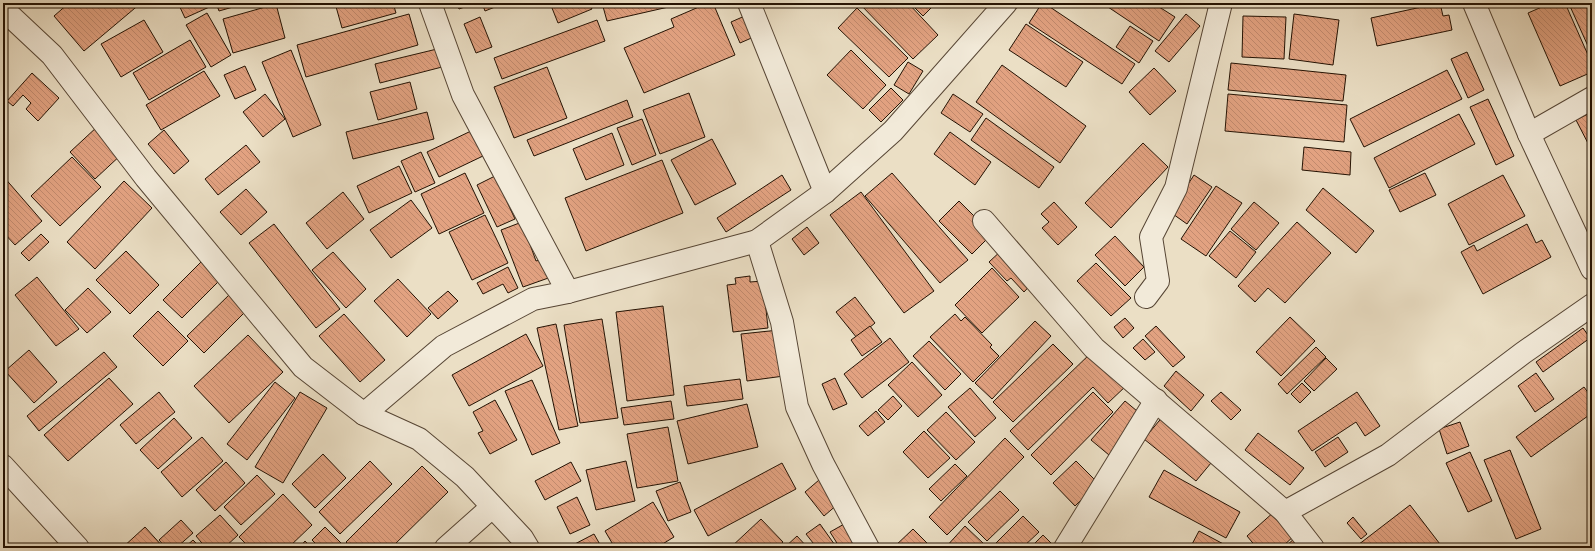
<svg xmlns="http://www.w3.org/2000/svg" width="1595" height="551" font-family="Cardo,serif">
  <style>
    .building { fill: url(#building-back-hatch); stroke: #241203 }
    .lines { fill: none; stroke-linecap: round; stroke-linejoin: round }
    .minor-casing { stroke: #564534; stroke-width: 24 }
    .minor { stroke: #f2ead9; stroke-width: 22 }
  </style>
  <defs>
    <pattern id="building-back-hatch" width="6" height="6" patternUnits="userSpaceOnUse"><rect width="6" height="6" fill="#e2a281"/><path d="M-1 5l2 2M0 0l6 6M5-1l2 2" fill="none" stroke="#c28a6e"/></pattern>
  </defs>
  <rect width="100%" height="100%" fill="#ebdfc5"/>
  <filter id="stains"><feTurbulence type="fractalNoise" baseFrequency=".005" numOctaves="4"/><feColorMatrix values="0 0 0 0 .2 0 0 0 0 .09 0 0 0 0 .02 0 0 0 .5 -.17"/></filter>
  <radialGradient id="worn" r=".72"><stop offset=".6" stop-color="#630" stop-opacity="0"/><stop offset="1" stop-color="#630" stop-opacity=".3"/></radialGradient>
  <g class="building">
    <path d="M69 3H141L84 51 54 16Z"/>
    <path d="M178 3H215L216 4 185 18Z"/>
    <path d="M216 3H247L219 11Z"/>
    <path d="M335 3H393L396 13 342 28Z"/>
    <path d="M456 3H473V4L459 9Z"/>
    <path d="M482 3H505L485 11Z"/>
    <path d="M550 3H589L592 9 558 23Z"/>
    <path d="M602 3H686L607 21Z"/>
    <path d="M708 3H713L735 55 644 93 624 48 674 27 671 19Z"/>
    <path d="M859 3H908L938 35 913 59Z"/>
    <path d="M910 3H936L923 16Z"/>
    <path d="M1042 3H1044L1135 64 1122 84 1029 23Z"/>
    <path d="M1102 3H1153L1175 17 1159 41Z"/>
    <rect x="1347" y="3" width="68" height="2"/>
    <path d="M1440 3 1443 16 1449 15 1452 30 1377 46 1371 18Z"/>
    <path d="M1551 3H1565L1592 64V72L1560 86 1528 13Z"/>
    <path d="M1570 3H1592V55L1569 4Z"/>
    <path d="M276 4 285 38 233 53 223 19Z"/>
    <path d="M857 8 908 58 889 77 838 28Z"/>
    <path d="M207 13 231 55 211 67 186 25Z"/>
    <path d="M409 14 418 45 306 77 297 45Z"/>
    <path d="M1186 14 1200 26 1169 62 1155 51Z"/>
    <path d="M1294 14 1339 20 1333 65 1289 59Z"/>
    <path d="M747 15 756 36 740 43 731 22Z"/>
    <path d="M1243 16 1286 17 1284 59 1242 57Z"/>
    <path d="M480 17 492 47 476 53 464 24Z"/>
    <path d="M144 20 163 52 121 77 101 44Z"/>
    <path d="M597 20 605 41 502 79 494 58Z"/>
    <path d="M1026 24 1083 62 1066 87 1009 50Z"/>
    <path d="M1130 26 1153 41 1139 63 1116 47Z"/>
    <path d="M190 40 206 67 149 100 133 73Z"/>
    <path d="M437 49 442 67 380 83 375 64Z"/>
    <path d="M291 50 321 125 293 137 262 62Z"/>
    <path d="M851 50 886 85 863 109 827 75Z"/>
    <path d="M1467 52 1484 90 1468 98 1451 59Z"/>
    <path d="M908 62 923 71 909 94 894 85Z"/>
    <path d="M1231 63 1346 75 1343 101 1228 90Z"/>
    <path d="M1002 65 1086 126 1060 163 976 102Z"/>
    <path d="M245 66 256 90 235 99 224 75Z"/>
    <path d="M547 67 567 118 514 138 494 87Z"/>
    <path d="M1154 68 1176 91 1150 115 1129 92Z"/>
    <path d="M1447 70 1462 99 1364 147 1350 119Z"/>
    <path d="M204 71 220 96 161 130 146 105Z"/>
    <path d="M32 73 59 98 38 121 26 109 31 103 23 95 13 106 7 101Z"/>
    <path d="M410 82 417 109 378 120 370 92Z"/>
    <path d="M891 88 903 100 881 122 869 110Z"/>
    <path d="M689 93 705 137 660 154 643 110Z"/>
    <path d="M265 94 285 119 263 137 243 112Z"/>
    <path d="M953 94 983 114 970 132 941 113Z"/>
    <path d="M1228 94 1347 105 1344 142 1225 131Z"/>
    <path d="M1488 99 1514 156 1496 165 1470 107Z"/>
    <path d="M627 100 633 117 534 156 527 140Z"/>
    <path d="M427 112 434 139 353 159 346 132Z"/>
    <path d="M1592 112V151L1576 120Z"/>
    <path d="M1459 114 1475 144 1389 188 1374 158Z"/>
    <path d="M986 118 1054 167 1039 188 971 140Z"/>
    <path d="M642 119 656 155 632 165 617 128Z"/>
    <path d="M98 126 123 153 95 179 70 152Z"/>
    <path d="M164 130 189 161 174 174 148 144Z"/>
    <path d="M471 131 483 156 439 177 427 152Z"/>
    <path d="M950 132 991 162 975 185 934 154Z"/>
    <path d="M612 133 624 165 586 180 573 149Z"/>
    <path d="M712 139 736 184 695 205 671 160Z"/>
    <path d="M1143 143 1168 167 1111 228 1085 203Z"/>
    <path d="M246 145 260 162 218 195 205 179Z"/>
    <path d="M1304 147 1351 152 1350 175 1302 170Z"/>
    <path d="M421 152 435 183 415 192 401 161Z"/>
    <path d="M72 157 101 187 60 226 31 196Z"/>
    <path d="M662 160 683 213 586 251 565 198Z"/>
    <path d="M399 166 412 193 369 213 357 186Z"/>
    <path d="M465 173 484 213 439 234 421 194Z"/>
    <path d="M892 173 968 260 940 283 865 196Z"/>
    <path d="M1425 173 1436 195 1400 212 1389 190Z"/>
    <path d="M782 175 791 190 726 232 717 218Z"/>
    <path d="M1194 175 1212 187 1187 224 1170 212Z"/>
    <path d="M1503 175 1525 216 1469 245 1448 204Z"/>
    <path d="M3 176 42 221 15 245 3 232Z"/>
    <path d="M495 176 515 219 497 227 477 185Z"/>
    <path d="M124 181 152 208 95 269 67 242Z"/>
    <path d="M1216 186 1242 203 1206 256 1181 239Z"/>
    <path d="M1323 188 1374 231 1356 253 1306 210Z"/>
    <path d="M246 189 267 212 241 235 220 212Z"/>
    <path d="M343 192 364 219 327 249 306 223Z"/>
    <path d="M861 192 934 291 904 313 830 215Z"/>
    <path d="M411 200 432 228 391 258 370 230Z"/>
    <path d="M959 201 992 234 972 254 939 221Z"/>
    <path d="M1054 202 1077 227 1058 245 1042 228 1049 222 1041 214Z"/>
    <path d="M1254 202 1279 223 1256 250 1231 229Z"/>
    <path d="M485 215 508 263 472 280 449 232Z"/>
    <path d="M522 222 536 261 547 257 554 276 523 287 501 230Z"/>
    <path d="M1297 222 1331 253 1285 303 1268 288 1255 302 1238 286Z"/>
    <path d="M274 224 340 309 316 328 249 243Z"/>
    <path d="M1527 224 1536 243 1542 240 1551 257 1483 294 1461 252 1474 245 1477 251Z"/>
    <path d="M807 227 819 243 804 255 792 239Z"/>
    <path d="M1230 231 1256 252 1236 278 1209 256Z"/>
    <path d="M41 234 49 242 29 261 21 253Z"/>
    <path d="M1115 236 1144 267 1125 286 1095 255Z"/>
    <path d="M1003 249 1034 281 1024 292 1011 278 1007 281 989 262Z"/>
    <path d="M126 251 159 285 130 314 96 280Z"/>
    <path d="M333 252 366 289 346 308 312 270Z"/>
    <path d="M204 259 222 278 182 318 163 300Z"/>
    <path d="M1096 263 1131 298 1111 316 1077 281Z"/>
    <path d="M508 267 518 288 508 293 503 284 483 294 477 283Z"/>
    <path d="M992 268 1019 297 982 333 955 305Z"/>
    <path d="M750 276V282L763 281 768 328 733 332 727 285 736 284 735 278Z"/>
    <path d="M37 277 79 329 56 346 15 295Z"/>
    <path d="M398 279 431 314 407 337 374 301Z"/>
    <path d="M88 288 111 312 87 333 65 310Z"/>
    <path d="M448 291 458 301 438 319 428 308Z"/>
    <path d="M231 293 247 310 204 353 187 336Z"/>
    <path d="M855 297 875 323 857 338 836 312Z"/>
    <path d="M663 306 674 395 627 401 616 312Z"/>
    <path d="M158 311 188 341 163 366 133 336Z"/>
    <path d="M344 314 385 360 360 382 319 336Z"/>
    <path d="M955 314 961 321 965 317 992 345 990 347 999 356 973 382 930 337Z"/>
    <path d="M1290 317 1315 341 1281 376 1256 352Z"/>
    <path d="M1125 318 1134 328 1123 338 1114 327Z"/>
    <path d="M602 319 618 418 580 423 564 325Z"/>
    <path d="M1035 321 1051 336 992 399 975 383Z"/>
    <path d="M556 324 578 426 559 430 537 328Z"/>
    <path d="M870 326 882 342 862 356 851 340Z"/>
    <path d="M1156 326 1185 357 1173 367 1145 336Z"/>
    <path d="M1583 328 1590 338 1543 372 1536 362Z"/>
    <path d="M779 330 784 376 747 381 741 334Z"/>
    <path d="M526 334 543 366 469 406 452 375Z"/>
    <path d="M248 335 283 372 229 423 194 386Z"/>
    <path d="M890 338 909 362 862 398 844 374Z"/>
    <path d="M1143 339 1155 352 1145 360 1133 348Z"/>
    <path d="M929 341 961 374 945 390 913 356Z"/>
    <path d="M1053 344 1073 364 1013 422 993 402Z"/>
    <path d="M1316 347 1326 357 1287 394 1278 384Z"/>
    <path d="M29 350 57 382 34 403 5 371Z"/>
    <path d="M1093 351 1127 385 1108 403 1093 387 1028 450 1010 431Z"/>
    <path d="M104 352 117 367 39 431 27 416Z"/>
    <path d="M1326 358 1337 369 1314 391 1304 381Z"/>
    <path d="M912 362 942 395 918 417 888 385Z"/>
    <path d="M1176 371 1204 395 1191 411 1164 386Z"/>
    <path d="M1536 373 1554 399 1535 412 1518 386Z"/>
    <path d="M109 378 133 404 68 461 44 435Z"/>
    <path d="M835 378 847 404 833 410 822 384Z"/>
    <path d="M740 379 743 399 687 406 684 386Z"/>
    <path d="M532 380 560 443 532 455 505 391Z"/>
    <path d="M275 382 295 398 247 460 227 444Z"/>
    <path d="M1302 383 1311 392 1300 403 1291 394Z"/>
    <path d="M1584 387 1592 398V413L1531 457 1516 437Z"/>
    <path d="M970 388 996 418 975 437 948 407Z"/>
    <path d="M159 392 175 412 136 444 120 425Z"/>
    <path d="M300 392 327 408 283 483 255 467Z"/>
    <path d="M1093 392 1113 412 1051 475 1031 455Z"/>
    <path d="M1221 392 1241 410 1231 420 1211 401Z"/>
    <path d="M1357 392 1380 426 1365 436 1356 422 1312 451 1298 431Z"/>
    <path d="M893 396 902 406 888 420 878 410Z"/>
    <path d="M495 400 517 440 490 454 478 433 483 431 473 412Z"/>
    <path d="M671 401 674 419 624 425 621 408Z"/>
    <path d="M1125 401 1143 416 1109 455 1091 440Z"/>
    <path d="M747 404 758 447 688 464 677 421Z"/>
    <path d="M876 411 885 422 868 436 859 426Z"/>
    <path d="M946 412 975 442 956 460 927 430Z"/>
    <path d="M1164 415 1216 457 1196 481 1144 439Z"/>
    <path d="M174 418 192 438 158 469 140 450Z"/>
    <path d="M1460 422 1469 446 1447 454 1439 429Z"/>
    <path d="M668 427 678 481 637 488 627 434Z"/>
    <path d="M924 431 950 458 928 478 903 452Z"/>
    <path d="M1258 433 1304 468 1290 485 1245 450Z"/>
    <path d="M202 437 223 461 182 497 161 472Z"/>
    <path d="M1338 437 1348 452 1325 467 1315 452Z"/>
    <path d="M1005 438 1024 457 947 535 929 517Z"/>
    <path d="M1510 450 1541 529 1516 539 1484 460Z"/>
    <path d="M1470 452 1492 501 1468 512 1446 463Z"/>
    <path d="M323 454 346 478 315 508 292 484Z"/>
    <path d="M370 461 392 484 340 534 319 512Z"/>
    <path d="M626 461 635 501 596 510 586 470Z"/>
    <path d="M1076 461 1098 483 1075 506 1053 483Z"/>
    <path d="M226 462 245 483 215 511 196 490Z"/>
    <path d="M571 462 581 481 545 500 535 481Z"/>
    <path d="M782 463 796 489 708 536 694 510Z"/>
    <path d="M955 464 967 476 941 501 929 489Z"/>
    <path d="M422 466 448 492 391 548H352L346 542Z"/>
    <path d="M1164 470 1240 512 1226 538 1149 497Z"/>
    <path d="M257 475 275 494 241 525 224 507Z"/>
    <path d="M819 480 838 504 824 516 805 492Z"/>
    <path d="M680 482 691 512 668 521 656 491Z"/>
    <path d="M1000 491 1019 510 987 541 968 522Z"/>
    <path d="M283 494 312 525 288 548H250L239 537Z"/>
    <path d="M577 497 590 525 570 534 557 507Z"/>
    <path d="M653 502 674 537 656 548H615L605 531Z"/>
    <path d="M1410 505 1443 548H1354Z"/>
    <path d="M1275 511 1296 534 1281 548H1257L1247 536Z"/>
    <path d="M220 515 238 535 224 548H206L196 536Z"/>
    <path d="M1023 516 1039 532 1022 548H991Z"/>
    <path d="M1353 517 1367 534 1361 539 1347 523Z"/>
    <path d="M761 519 783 542 777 548H730Z"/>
    <path d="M181 520 193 533 176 548H166L159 540Z"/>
    <path d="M846 523 860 548H840L830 532Z"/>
    <path d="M820 524 837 548H817L806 534Z"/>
    <path d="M965 526 984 544 980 548H945Z"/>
    <path d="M145 527 164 548H122Z"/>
    <path d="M325 527 346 548H320L312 540Z"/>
    <path d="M913 529 932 548H893Z"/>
    <path d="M1199 531 1229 547V548H1190Z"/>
    <path d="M594 534 602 548H571V546Z"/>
    <path d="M1043 535 1056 548H1030Z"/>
    <path d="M797 536 808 548H784Z"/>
    <path d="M1296 537 1306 548H1286L1285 547Z"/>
    <path d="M193 540 201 548H184Z"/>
    <path d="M305 541 312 548H299Z"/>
  </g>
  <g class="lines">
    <g class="minor-casing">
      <g id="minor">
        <path d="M430 3 463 95 568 292"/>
        <path d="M749 3 825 192"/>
        <path d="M1474 3 1529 134 1592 269"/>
        <path d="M3 9 52 55 146 178 303 367 364 414 419 439 465 477 522 538 528 548"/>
        <path d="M1529 134 1592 98"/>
        <path d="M984 221 1094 348 1285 512 1313 548"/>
        <path d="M757 241 782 322 797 407 823 464 868 548"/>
        <path d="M1146 297 1158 281 1151 237 1176 188 1221 3"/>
        <path d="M364 414 444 346 533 299 568 292 757 241 825 192 893 131 1006 3"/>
        <path d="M3 466 78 548"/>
        <path d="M1285 512 1388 455 1523 353 1592 305"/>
        <path d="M446 548 492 507"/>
        <path d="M1065 548 1156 400"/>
      </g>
    </g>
    <use href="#minor" class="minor"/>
  </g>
  <rect width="1595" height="551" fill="none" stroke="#ebdfc5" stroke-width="16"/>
  <rect x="4" y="4" width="1587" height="543" fill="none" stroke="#241203" stroke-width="2"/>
  <rect x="8" y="8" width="1579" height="535" fill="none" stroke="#241203"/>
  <rect width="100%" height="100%" filter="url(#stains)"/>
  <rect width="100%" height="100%" fill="url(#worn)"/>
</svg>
